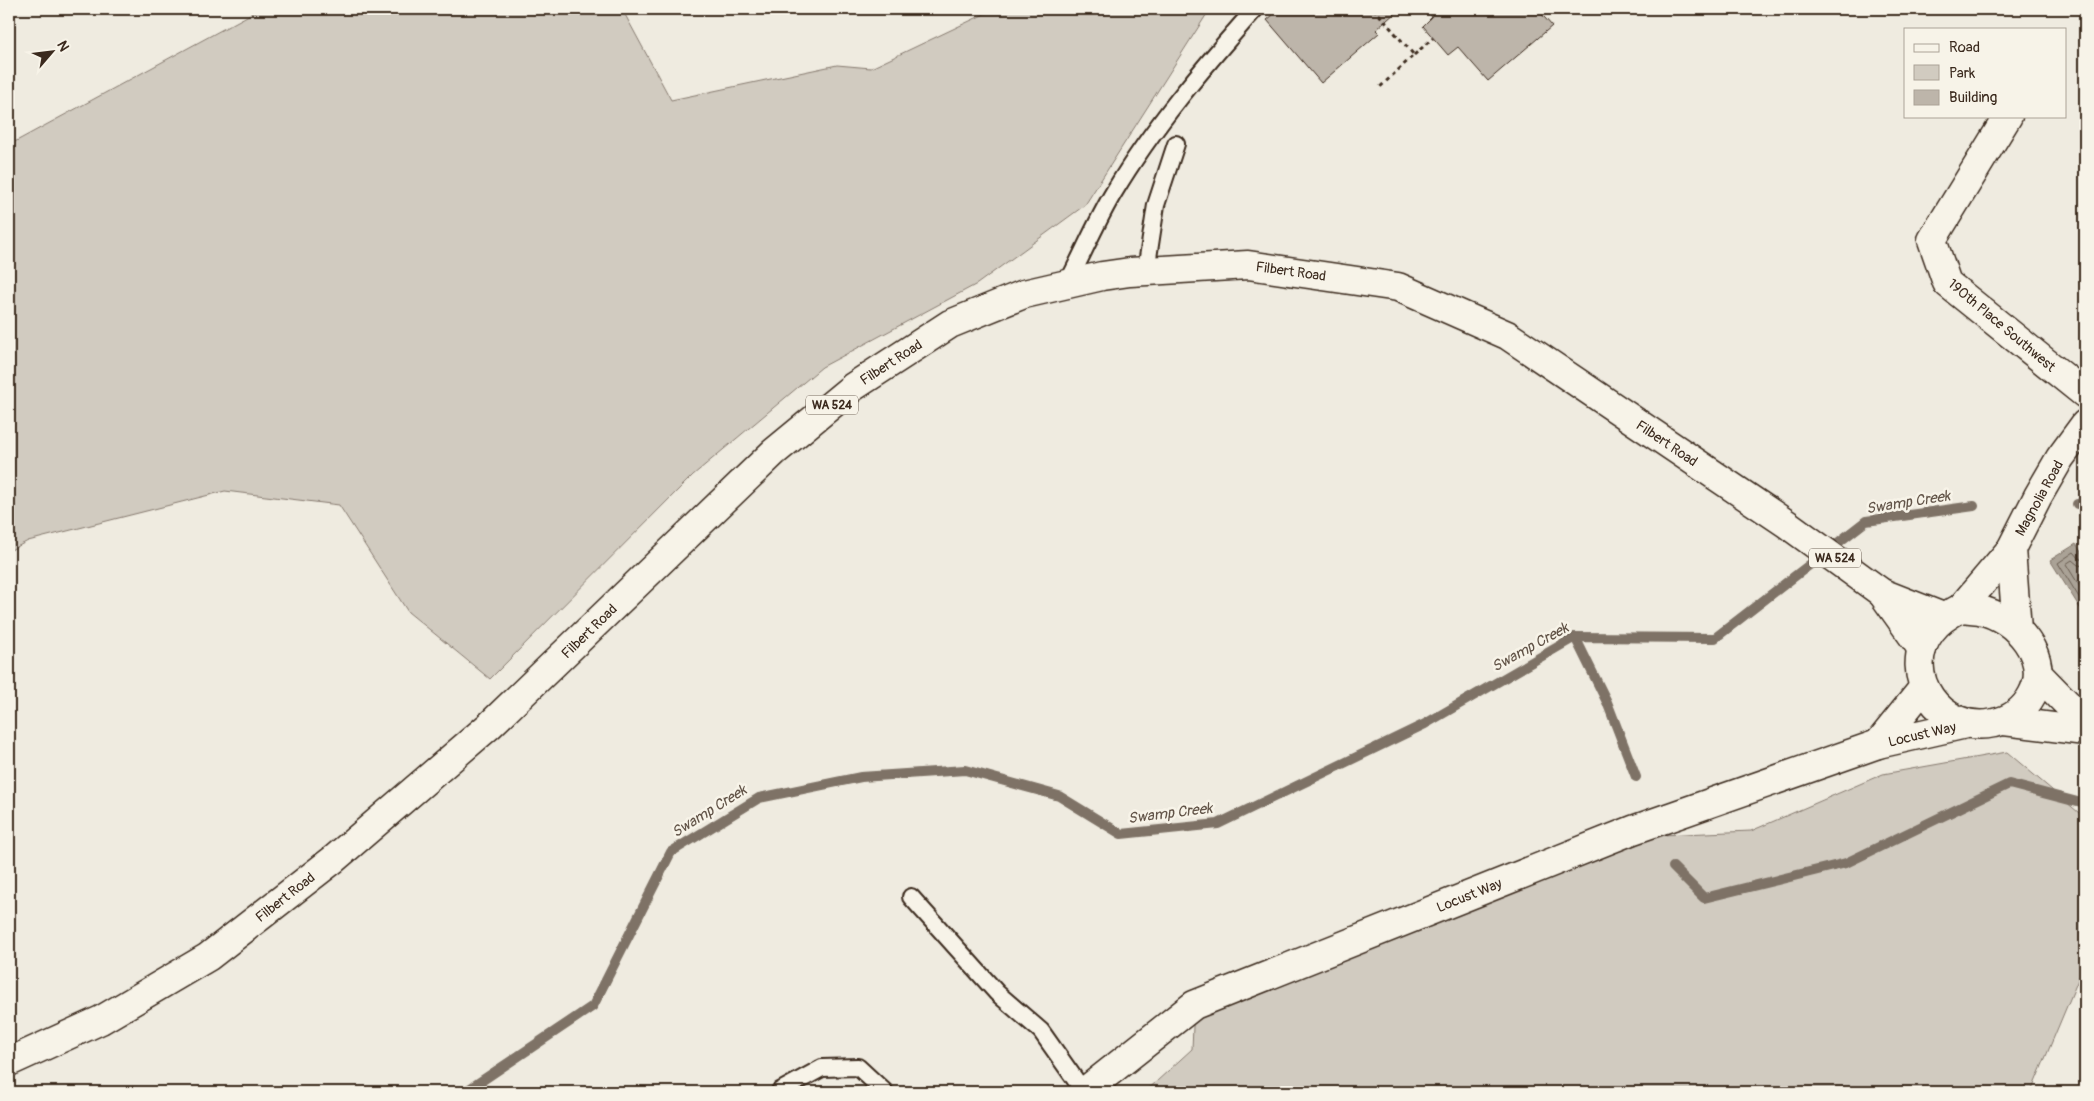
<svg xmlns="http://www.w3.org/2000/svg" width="2094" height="1101" font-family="Pangolin,sans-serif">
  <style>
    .green { fill: #d1cbc0; stroke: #867a6f }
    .water { fill: #aaa296; stroke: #7e7266 }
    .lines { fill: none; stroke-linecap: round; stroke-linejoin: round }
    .shore { stroke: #675a4e; stroke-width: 1 }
    .stream { stroke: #7e7266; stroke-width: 10 }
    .building { fill: #bdb5aa; stroke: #3b2a1e }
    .service-casing { stroke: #3b2a1e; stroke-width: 20 }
    .minor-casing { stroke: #3b2a1e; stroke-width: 31 }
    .secondary-casing { stroke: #3b2a1e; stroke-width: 31 }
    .primary-casing { stroke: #3b2a1e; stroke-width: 31 }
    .path { stroke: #3b2a1e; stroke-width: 3; stroke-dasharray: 4 4; stroke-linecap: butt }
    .service { stroke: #f7f3e8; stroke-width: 16 }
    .minor { stroke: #f7f3e8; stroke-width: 28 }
    .secondary { stroke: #f7f3e8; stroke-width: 28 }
    .primary { stroke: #f7f3e8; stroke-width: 28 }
    .labels { text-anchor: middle; stroke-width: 5; stroke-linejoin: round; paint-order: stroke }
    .shield { fill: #f7f3e8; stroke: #73665b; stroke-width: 1 }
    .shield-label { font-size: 12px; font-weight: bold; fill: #3b2a1e }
    .street-label { font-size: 14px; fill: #3b2a1e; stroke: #f7f3e8 }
    .water-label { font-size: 15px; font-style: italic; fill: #625448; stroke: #f7f3e8 }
  </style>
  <rect width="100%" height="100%" fill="#efebe0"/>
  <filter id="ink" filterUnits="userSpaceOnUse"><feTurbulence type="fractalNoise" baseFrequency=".02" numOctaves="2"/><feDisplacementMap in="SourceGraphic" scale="10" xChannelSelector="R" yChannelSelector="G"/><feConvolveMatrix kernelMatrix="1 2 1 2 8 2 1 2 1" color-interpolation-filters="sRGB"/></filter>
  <g filter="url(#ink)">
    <g class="green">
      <path d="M260 9H622L671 100 837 65 871 68 995 9H1210L1085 205 977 284 822 367 693 475 490 679 408 612 339 505 225 491 28 541 9 551V145Z"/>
      <path d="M2007 752 2085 818V963L2031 1092H1145L1192 1049 1194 1005 1616 837 1751 831 1883 774Z"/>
    </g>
    <path class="water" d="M2076 544 2085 558V616L2050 560Z"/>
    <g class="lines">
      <g class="shore">
        <path d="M2085 560 2080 559 2074 552 2058 563 2085 607"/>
        <path d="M2085 566 2078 565 2072 560 2066 564 2085 595"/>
      </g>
      <g class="stream">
        <path d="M2077 504 2085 502"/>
        <path d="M1575 637 1607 702 1636 777"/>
        <path d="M1673 867 1704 898 1846 863 2009 784 2085 804"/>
        <path d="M465 1092 593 1006 671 852 759 798 861 777 965 770 1059 796 1121 834 1218 824 1425 724 1575 637 1715 638 1866 521 1974 506"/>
      </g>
    </g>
    <g class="building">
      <path d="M1280 9H1396L1394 10 1396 12 1376 30 1379 33 1321 83 1267 20Z"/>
      <path d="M1425 9H1537L1552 26 1488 81 1458 47 1448 55 1423 26 1432 17Z"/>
    </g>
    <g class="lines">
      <g class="service-casing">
        <g id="service">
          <path d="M1146 271 1156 205 1176 144"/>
          <path d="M1067 284C1083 254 1096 222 1114 192 1152 128 1205 65 1255 9"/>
          <path d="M911 897 997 993 1041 1031 1084 1092"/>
          <path d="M780 1091 822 1068 858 1067 885 1092"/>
        </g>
      </g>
      <g class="minor-casing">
        <g id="minor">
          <path d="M2008 116 1932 240 1947 283 2085 394"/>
          <path d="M2011 549 2017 630"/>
          <path d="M1961 608 2011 549 2038 496 2060 458 2085 424"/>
        </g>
      </g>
      <g class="secondary-casing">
        <g id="secondary">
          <path d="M1878 744 1924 687"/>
          <path d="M1084 1092 1194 1005 1633 830 1878 744 1966 724"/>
        </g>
      </g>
      <g class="primary-casing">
        <g id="primary">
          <path d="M1882 593 1922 649"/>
          <path d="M1961 608C1967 609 1974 609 1980 610 2016 618 2052 658 2032 695 2024 710 2010 720 1994 723 1942 735 1898 675 1931 631 1939 620 1949 614 1961 608Z"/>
          <path d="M2039 675 2085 722"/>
          <path d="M2004 721 2085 731"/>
          <path d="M9 1062 101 1020 208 957 334 859 489 726 774 452 853 387 950 324 1024 294 1102 276 1130 272 1248 265 1398 287 1507 335 1787 524 1882 593 1943 617"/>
        </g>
      </g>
      <g class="path">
        <path d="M1377 9 1375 10 1414 55 1378 89"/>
        <path d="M1414 55 1433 38"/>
      </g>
      <use href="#service" class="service"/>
      <use href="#minor" class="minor"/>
      <use href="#secondary" class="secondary"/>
      <use href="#primary" class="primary"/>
    </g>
  </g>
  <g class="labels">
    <g class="shield">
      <rect x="806" y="395.5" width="52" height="19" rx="4"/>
      <rect x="1809" y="548.5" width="52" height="19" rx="4"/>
    </g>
    <g class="shield-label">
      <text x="832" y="409">WA 524</text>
      <text x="1835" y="562">WA 524</text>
    </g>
    <g class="street-label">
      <text transform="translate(1291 271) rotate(8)" y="5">Filbert Road</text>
      <text transform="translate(2002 325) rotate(40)" y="5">190th Place Southwest</text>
      <text transform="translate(891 362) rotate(-33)" y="5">Filbert Road</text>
      <text transform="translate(1667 443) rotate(34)" y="5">Filbert Road</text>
      <text transform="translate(2039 498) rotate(-61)" y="5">Magnolia Road</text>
      <text transform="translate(589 631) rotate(-44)" y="5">Filbert Road</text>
      <text transform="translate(1922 734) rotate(-13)" y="5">Locust Way</text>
      <text transform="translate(1469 895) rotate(-22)" y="5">Locust Way</text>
      <text transform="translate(285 897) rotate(-38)" y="5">Filbert Road</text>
    </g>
    <g class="water-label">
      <text transform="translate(1908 502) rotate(-9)" y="5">Swamp Creek</text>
      <text transform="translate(1530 647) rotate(-29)" y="5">Swamp Creek</text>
      <text transform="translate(709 811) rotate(-32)" y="5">Swamp Creek</text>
      <text transform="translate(1170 813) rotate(-7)" y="5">Swamp Creek</text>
    </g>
  </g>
  <rect width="2094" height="1101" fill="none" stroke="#f7f3e8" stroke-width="30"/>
  <rect x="15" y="15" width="2064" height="1071" fill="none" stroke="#3b2a1e" stroke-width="2" filter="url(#ink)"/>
  <rect x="1904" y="28" width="162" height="90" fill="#f7f3e8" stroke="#aca397"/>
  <rect x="1914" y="44" width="25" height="8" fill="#f7f3e8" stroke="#aca397"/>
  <text x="1949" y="52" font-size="15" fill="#3b2a1e">Road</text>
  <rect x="1914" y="65" width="25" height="15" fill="#d1cbc0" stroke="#aca397"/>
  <text x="1949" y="78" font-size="15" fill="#3b2a1e">Park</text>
  <rect x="1914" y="90" width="25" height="15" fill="#bdb5aa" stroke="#aca397"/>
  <text x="1949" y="102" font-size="15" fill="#3b2a1e">Building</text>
  <g transform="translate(52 52) rotate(62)" stroke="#f7f3e8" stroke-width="4" paint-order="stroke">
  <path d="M0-4L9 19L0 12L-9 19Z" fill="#3b2a1e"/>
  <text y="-8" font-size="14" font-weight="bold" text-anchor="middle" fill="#3b2a1e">N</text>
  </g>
</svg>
